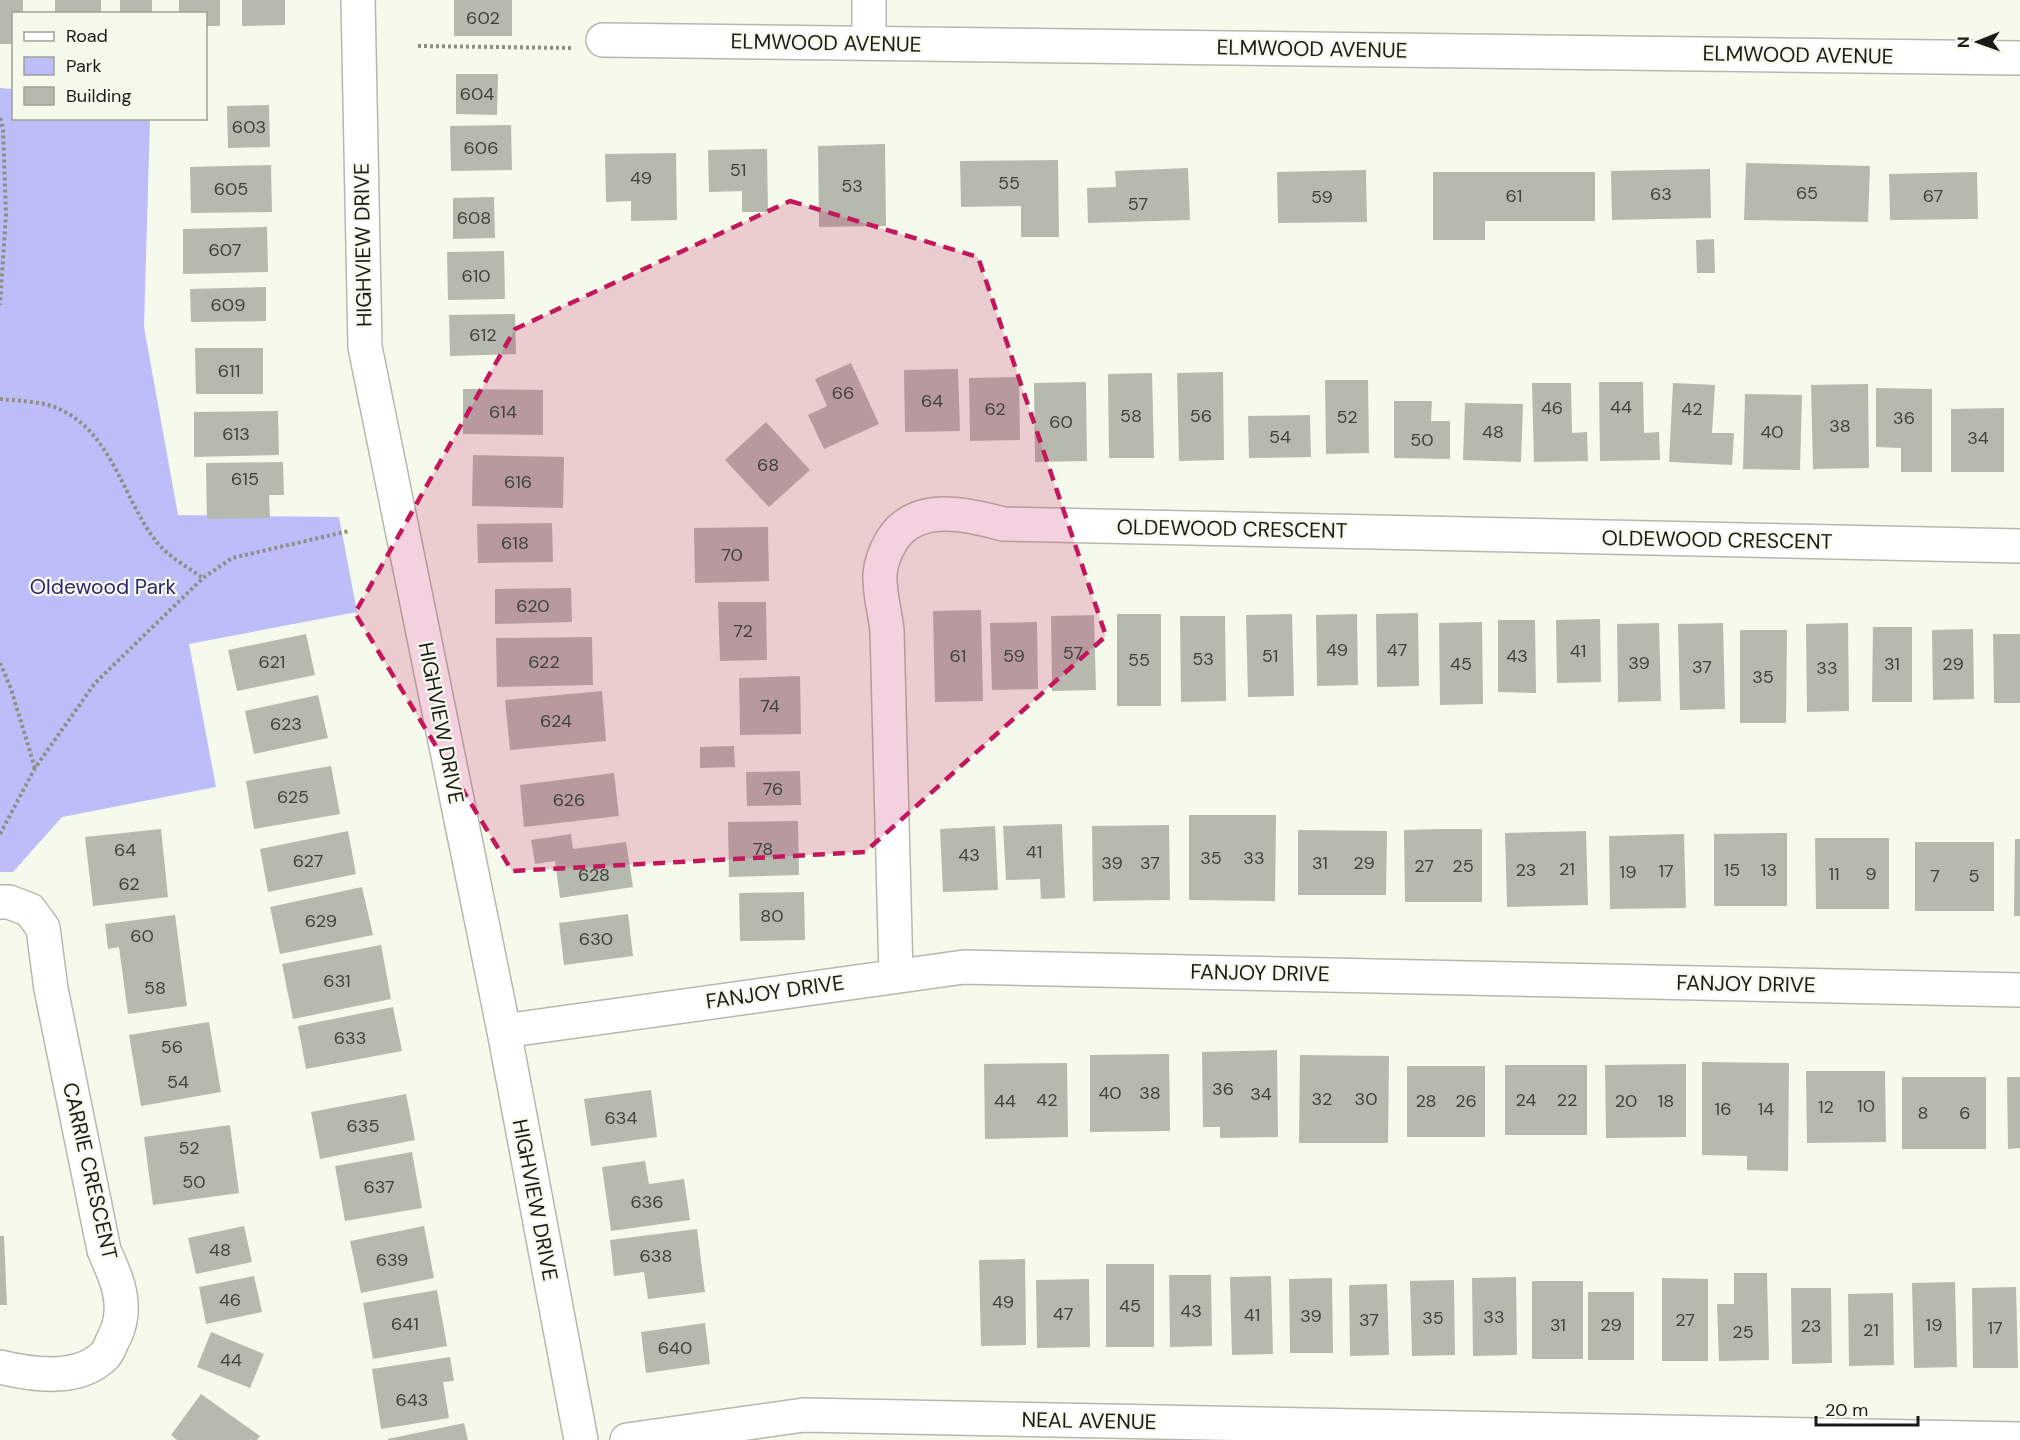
<svg xmlns="http://www.w3.org/2000/svg" width="2020" height="1440" font-family="'DM Sans',sans-serif">
  <style>
    .green { fill: #bdbef9 }
    .building { fill: #b6baae }
    .lines { fill: none; stroke-linecap: round; stroke-linejoin: round }
    .minor-casing { stroke: #b5b9ad; stroke-width: 36 }
    .path { stroke: #8d8f86; stroke-width: 4; stroke-dasharray: 3 3; stroke-linecap: butt }
    .minor { stroke: #fff; stroke-width: 33 }
    .marked { fill: #c2185b; fill-opacity: 0.2; stroke: #c2185b; stroke-width: 4.5; stroke-dasharray: 12 8; stroke-linejoin: round }
    .labels { text-anchor: middle; stroke-width: 4.5; stroke-linejoin: round; paint-order: stroke }
    .number-label { font-size: 18px; fill: #41433c }
    .street-label { font-size: 21px; fill: #1a1b16; stroke: #f6faed }
    .park-label { font-size: 21px; fill: #2f2570; stroke: #f6faed }
  </style>
  <rect width="100%" height="100%" fill="#f6faed"/>
  <path class="green" d="M0 88 13 89 14 118 150 119 144 327 178 515 339 517 357 612 189 644 216 787 62 817 13 872H0Z"/>
  <g class="building">
    <path d="M0 0H23V14H14V44H0Z"/>
    <rect x="55" y="0" width="46" height="14"/>
    <rect x="120" y="0" width="32" height="14"/>
    <path d="M179 0H220V26H206V14H179Z"/>
    <path d="M242 0H285V25L242 26Z"/>
    <rect x="454" y="0" width="58" height="36"/>
    <path d="M456 74H498L497 115 456 114Z"/>
    <path d="M269 105 270 147 228 148 227 106Z"/>
    <path d="M511 125 512 170 451 171 450 126Z"/>
    <path d="M885 144 886 226 819 227 818 146Z"/>
    <path d="M767 149 768 212H742V191L709 192 708 150Z"/>
    <path d="M676 153 677 220 631 221V201L606 202 605 154Z"/>
    <path d="M1058 160 1059 237H1021V206L961 207 960 161Z"/>
    <path d="M1746 163 1870 166 1868 222 1744 220Z"/>
    <path d="M271 165 272 212 191 213 190 167Z"/>
    <path d="M1188 168 1190 220 1088 223 1087 188 1116 187 1115 171Z"/>
    <path d="M1710 169 1711 218 1612 220 1611 171Z"/>
    <path d="M1366 170 1367 222 1278 223 1277 172Z"/>
    <path d="M1433 172H1595V221H1485V240H1433Z"/>
    <path d="M1977 172 1978 219 1890 220 1889 174Z"/>
    <path d="M494 197 495 238 453 239V198Z"/>
    <path d="M267 227 268 272 183 274V229Z"/>
    <path d="M1714 239 1715 273H1697L1696 240Z"/>
    <path d="M504 251 505 299 448 300 447 252Z"/>
    <path d="M266 287V321L191 322 190 289Z"/>
    <path d="M515 314 516 354 450 356 449 315Z"/>
    <path d="M195 348H263V394H196Z"/>
    <path d="M851 363 879 424 824 449 808 415 827 406 815 379Z"/>
    <path d="M958 369 960 431 905 432 904 370Z"/>
    <path d="M1223 372 1224 460 1179 461 1177 373Z"/>
    <path d="M1152 373 1154 458H1109L1108 374Z"/>
    <path d="M1019 377 1020 440 970 441 969 378Z"/>
    <path d="M1325 380H1368L1369 453 1326 454Z"/>
    <path d="M1086 382 1087 461 1035 462 1034 383Z"/>
    <path d="M1599 382H1643L1644 433 1659 432 1660 460 1600 461Z"/>
    <path d="M1532 383H1571L1572 433 1587 432 1588 461 1534 462Z"/>
    <path d="M1673 383 1715 385 1712 433H1734L1732 465 1669 462Z"/>
    <path d="M1868 384 1869 468 1813 469 1811 385Z"/>
    <path d="M1876 388 1932 389V472H1901V448L1876 447Z"/>
    <path d="M463 389 543 390V435L463 434Z"/>
    <path d="M1745 394 1802 395 1800 470 1743 469Z"/>
    <path d="M1394 401H1432L1431 421H1450V459L1394 458Z"/>
    <path d="M1465 403 1523 404 1521 462 1463 460Z"/>
    <path d="M2004 408V472H1951V409Z"/>
    <path d="M278 411 279 455 194 457V412Z"/>
    <path d="M1310 415 1311 457 1249 458 1248 416Z"/>
    <path d="M766 422 810 470 769 507 725 460Z"/>
    <path d="M473 455 564 457 563 508 472 506Z"/>
    <path d="M283 462 284 495H269L270 518 207 519 206 463Z"/>
    <path d="M552 523 553 562 478 563 477 524Z"/>
    <path d="M768 527 769 581 695 583 694 528Z"/>
    <path d="M571 588 572 622 495 624V589Z"/>
    <path d="M718 602H766L767 660 720 661Z"/>
    <path d="M981 610 983 701 935 702 933 611Z"/>
    <path d="M1418 613 1419 686 1377 687 1376 614Z"/>
    <rect x="1117" y="614" width="44" height="92"/>
    <path d="M1292 614 1294 696 1248 697 1246 615Z"/>
    <path d="M1357 614 1358 685 1317 686 1316 615Z"/>
    <path d="M1094 615 1096 690 1052 691 1051 616Z"/>
    <path d="M1180 616H1225L1226 701 1181 702Z"/>
    <path d="M1600 619 1601 682 1557 683 1556 620Z"/>
    <path d="M1498 620H1535L1536 693 1498 692Z"/>
    <path d="M1037 622 1038 689 992 690 990 623Z"/>
    <path d="M1482 622 1483 704 1440 705 1439 623Z"/>
    <path d="M1659 623 1661 701 1618 702 1617 624Z"/>
    <path d="M1723 623 1725 709 1680 710 1678 624Z"/>
    <path d="M1848 623 1849 711 1807 712 1806 624Z"/>
    <path d="M1873 627H1912V702H1872Z"/>
    <path d="M1973 629 1974 699 1933 700 1932 630Z"/>
    <path d="M1740 630H1787L1786 723H1740Z"/>
    <path d="M306 634 315 675 237 691 228 650Z"/>
    <path d="M1993 634H2020V703H1994Z"/>
    <path d="M592 637 593 685 497 687 496 638Z"/>
    <path d="M800 676 801 734 740 735 739 678Z"/>
    <path d="M602 691 606 741 510 750 505 700Z"/>
    <path d="M318 695 328 738 254 754 245 711Z"/>
    <path d="M734 746 735 767 700 768V747Z"/>
    <path d="M331 766 340 814 254 829 246 781Z"/>
    <path d="M800 771 801 805 747 806 746 772Z"/>
    <path d="M614 773 619 816 524 827 520 785Z"/>
    <path d="M1189 815H1276L1275 901 1189 900Z"/>
    <path d="M798 821 799 875 729 877 728 822Z"/>
    <path d="M1062 824 1065 898 1041 899 1040 879 1006 880 1003 826Z"/>
    <path d="M1169 825 1170 900 1093 901 1092 826Z"/>
    <path d="M995 826 998 890 943 892 940 829Z"/>
    <path d="M161 829 168 897 93 906 85 837Z"/>
    <path d="M1443 829H1482V902H1405L1404 830Z"/>
    <path d="M1298 830 1387 831 1386 895H1298Z"/>
    <path d="M348 831 356 874 268 892 260 849Z"/>
    <path d="M1586 831 1588 905 1507 907 1505 833Z"/>
    <path d="M1787 833V906H1714V834Z"/>
    <path d="M571 834 573 849 626 842 633 887 560 898 555 861 535 864 531 840Z"/>
    <path d="M1684 834 1686 908 1610 909 1609 836Z"/>
    <path d="M1815 838H1889V909H1816Z"/>
    <path d="M2015 839H2020V916H2014Z"/>
    <rect x="1915" y="842" width="79" height="69"/>
    <path d="M362 887 373 935 280 954 270 907Z"/>
    <path d="M804 892 805 940 740 941 739 893Z"/>
    <path d="M628 914 633 956 564 965 559 923Z"/>
    <path d="M175 915 187 1006 128 1014 119 947 108 949 105 924Z"/>
    <path d="M381 945 391 999 293 1019 282 964Z"/>
    <path d="M393 1007 402 1051 306 1069 298 1026Z"/>
    <path d="M209 1022 221 1092 141 1106 129 1035Z"/>
    <path d="M1277 1050 1278 1137 1220 1138V1127H1203L1202 1052Z"/>
    <path d="M1169 1054 1170 1131 1090 1132V1055Z"/>
    <path d="M1300 1055 1389 1056 1388 1143H1299Z"/>
    <path d="M1702 1062 1789 1063 1788 1171 1747 1170V1156L1702 1155Z"/>
    <path d="M1067 1063 1068 1137 985 1139 984 1064Z"/>
    <path d="M1686 1064V1137L1606 1138 1605 1065Z"/>
    <rect x="1505" y="1065" width="82" height="70"/>
    <rect x="1407" y="1066" width="78" height="71"/>
    <path d="M1806 1071H1885L1886 1142 1807 1143Z"/>
    <rect x="1902" y="1077" width="84" height="72"/>
    <path d="M2007 1077H2020V1148L2008 1149Z"/>
    <path d="M651 1090 657 1137 591 1146 584 1099Z"/>
    <path d="M406 1094 415 1140 320 1159 311 1112Z"/>
    <path d="M230 1125 239 1193 153 1205 144 1137Z"/>
    <path d="M412 1152 422 1208 345 1221 335 1166Z"/>
    <path d="M645 1161 649 1184 684 1179 690 1220 611 1231 602 1167Z"/>
    <path d="M244 1226 252 1262 196 1274 188 1238Z"/>
    <path d="M424 1226 434 1278 361 1293 350 1241Z"/>
    <path d="M697 1229 705 1292 648 1299 644 1272 614 1276 610 1240Z"/>
    <path d="M0 1236H4L7 1305H0Z"/>
    <path d="M1025 1259 1026 1345 981 1346 979 1260Z"/>
    <rect x="1106" y="1264" width="48" height="83"/>
    <path d="M1734 1273H1767L1769 1360 1719 1361 1717 1304H1734Z"/>
    <path d="M1169 1275H1211L1212 1346 1170 1347Z"/>
    <path d="M254 1276 262 1312 206 1324 199 1287Z"/>
    <path d="M1271 1276 1273 1354 1232 1355 1230 1277Z"/>
    <path d="M1516 1277 1517 1355 1473 1356 1472 1278Z"/>
    <path d="M1332 1278 1333 1353H1290L1289 1279Z"/>
    <path d="M1662 1278 1708 1279V1361H1662Z"/>
    <path d="M1089 1279 1090 1347 1037 1348 1036 1280Z"/>
    <path d="M1454 1280 1455 1355 1412 1356 1410 1281Z"/>
    <rect x="1532" y="1281" width="51" height="78"/>
    <path d="M1955 1282 1957 1367 1914 1368 1912 1283Z"/>
    <path d="M1387 1284 1389 1355 1350 1356 1349 1285Z"/>
    <path d="M2016 1287 2018 1368H1973L1972 1288Z"/>
    <path d="M1791 1288H1831L1832 1363 1792 1364Z"/>
    <path d="M437 1290 447 1346 373 1359 363 1303Z"/>
    <rect x="1588" y="1292" width="46" height="68"/>
    <path d="M1893 1293 1894 1365 1849 1366 1848 1294Z"/>
    <path d="M705 1323 710 1364 646 1373 641 1332Z"/>
    <path d="M211 1332 264 1354 250 1388 197 1367Z"/>
    <path d="M450 1357 454 1381 443 1382 449 1418 381 1429 372 1369Z"/>
    <path d="M201 1394 260 1436 257 1440H177L171 1435Z"/>
    <path d="M464 1423 468 1440H388V1439Z"/>
  </g>
  <g class="lines">
    <g class="minor-casing">
      <g id="minor">
        <path d="M358 0 365 347 504 1031 581 1440"/>
        <path d="M603 40 2020 58"/>
        <path d="M869 43V0"/>
        <path d="M0 902H9L30 910 43 928 51 989 104 1250C111 1267 120 1284 121 1303 122 1315 119 1328 114 1338 111 1343 109 1351 105 1355 79 1382 33 1375 0 1367"/>
        <path d="M896 975 887 630C885 612 879 592 880 574 881 562 886 550 892 540 916 502 967 514 1003 524L2020 546"/>
        <path d="M504 1031 964 967 2020 990"/>
        <path d="M627 1440 804 1415 2020 1439"/>
      </g>
    </g>
    <g class="path">
      <path d="M418 46 572 48"/>
      <path d="M0 118 3 128 6 214 0 305"/>
      <path d="M0 399C19 401 42 401 59 409 110 431 123 496 153 537 165 555 186 566 203 578"/>
      <path d="M0 663 10 686 35 768"/>
      <path d="M0 834 35 768 95 683 203 578 232 558 349 531"/>
    </g>
    <use href="#minor" class="minor"/>
  </g>
  <path class="marked" d="M790 201 978 257 1106 636 865 852 512 871 355 613 515 329Z"/>
  <g class="labels">
    <g class="number-label">
      <text x="483" y="24">602</text>
      <text x="477" y="100">604</text>
      <text x="249" y="133">603</text>
      <text x="481" y="154">606</text>
      <text x="738" y="176">51</text>
      <text x="641" y="184">49</text>
      <text x="1009" y="189">55</text>
      <text x="852" y="192">53</text>
      <text x="231" y="195">605</text>
      <text x="1807" y="199">65</text>
      <text x="1661" y="200">63</text>
      <text x="1514" y="202">61</text>
      <text x="1933" y="202">67</text>
      <text x="1322" y="203">59</text>
      <text x="1138" y="210">57</text>
      <text x="474" y="224">608</text>
      <text x="225" y="256">607</text>
      <text x="476" y="282">610</text>
      <text x="228" y="311">609</text>
      <text x="483" y="341">612</text>
      <text x="229" y="377">611</text>
      <text x="843" y="399">66</text>
      <text x="932" y="407">64</text>
      <text x="1621" y="413">44</text>
      <text x="1552" y="414">46</text>
      <text x="995" y="415">62</text>
      <text x="1692" y="415">42</text>
      <text x="503" y="418">614</text>
      <text x="1131" y="422">58</text>
      <text x="1201" y="422">56</text>
      <text x="1347" y="423">52</text>
      <text x="1904" y="424">36</text>
      <text x="1061" y="428">60</text>
      <text x="1840" y="432">38</text>
      <text x="1493" y="438">48</text>
      <text x="1772" y="438">40</text>
      <text x="236" y="440">613</text>
      <text x="1280" y="443">54</text>
      <text x="1978" y="444">34</text>
      <text x="1422" y="446">50</text>
      <text x="768" y="471">68</text>
      <text x="245" y="485">615</text>
      <text x="518" y="488">616</text>
      <text x="515" y="549">618</text>
      <text x="732" y="561">70</text>
      <text x="533" y="612">620</text>
      <text x="743" y="637">72</text>
      <text x="1337" y="656">49</text>
      <text x="1397" y="656">47</text>
      <text x="1578" y="657">41</text>
      <text x="1073" y="659">57</text>
      <text x="958" y="662">61</text>
      <text x="1014" y="662">59</text>
      <text x="1270" y="662">51</text>
      <text x="1517" y="662">43</text>
      <text x="1203" y="665">53</text>
      <text x="1139" y="666">55</text>
      <text x="272" y="668">621</text>
      <text x="544" y="668">622</text>
      <text x="1639" y="669">39</text>
      <text x="1461" y="670">45</text>
      <text x="1892" y="670">31</text>
      <text x="1953" y="670">29</text>
      <text x="1702" y="673">37</text>
      <text x="1827" y="674">33</text>
      <text x="1763" y="683">35</text>
      <text x="770" y="712">74</text>
      <text x="556" y="727">624</text>
      <text x="286" y="730">623</text>
      <text x="773" y="795">76</text>
      <text x="293" y="803">625</text>
      <text x="569" y="806">626</text>
      <text x="763" y="855">78</text>
      <text x="125" y="856">64</text>
      <text x="1034" y="858">41</text>
      <text x="969" y="861">43</text>
      <text x="1211" y="864">35</text>
      <text x="1254" y="864">33</text>
      <text x="308" y="867">627</text>
      <text x="1112" y="869">39</text>
      <text x="1150" y="869">37</text>
      <text x="1320" y="869">31</text>
      <text x="1364" y="869">29</text>
      <text x="1424" y="872">27</text>
      <text x="1463" y="872">25</text>
      <text x="1567" y="875">21</text>
      <text x="1526" y="876">23</text>
      <text x="1732" y="876">15</text>
      <text x="1769" y="876">13</text>
      <text x="1666" y="877">17</text>
      <text x="1628" y="878">19</text>
      <text x="1834" y="880">11</text>
      <text x="1871" y="880">9</text>
      <text x="594" y="881">628</text>
      <text x="1935" y="882">7</text>
      <text x="1974" y="882">5</text>
      <text x="129" y="890">62</text>
      <text x="772" y="922">80</text>
      <text x="321" y="927">629</text>
      <text x="142" y="942">60</text>
      <text x="596" y="945">630</text>
      <text x="337" y="987">631</text>
      <text x="155" y="994">58</text>
      <text x="350" y="1044">633</text>
      <text x="172" y="1053">56</text>
      <text x="178" y="1088">54</text>
      <text x="1223" y="1095">36</text>
      <text x="1110" y="1099">40</text>
      <text x="1150" y="1099">38</text>
      <text x="1261" y="1100">34</text>
      <text x="1322" y="1105">32</text>
      <text x="1366" y="1105">30</text>
      <text x="1047" y="1106">42</text>
      <text x="1526" y="1106">24</text>
      <text x="1567" y="1106">22</text>
      <text x="1005" y="1107">44</text>
      <text x="1426" y="1107">28</text>
      <text x="1466" y="1107">26</text>
      <text x="1626" y="1107">20</text>
      <text x="1666" y="1107">18</text>
      <text x="1866" y="1112">10</text>
      <text x="1826" y="1113">12</text>
      <text x="1723" y="1115">16</text>
      <text x="1766" y="1115">14</text>
      <text x="1923" y="1119">8</text>
      <text x="1965" y="1119">6</text>
      <text x="621" y="1124">634</text>
      <text x="363" y="1132">635</text>
      <text x="189" y="1154">52</text>
      <text x="194" y="1188">50</text>
      <text x="379" y="1193">637</text>
      <text x="647" y="1208">636</text>
      <text x="220" y="1256">48</text>
      <text x="656" y="1262">638</text>
      <text x="392" y="1266">639</text>
      <text x="230" y="1306">46</text>
      <text x="1003" y="1308">49</text>
      <text x="1130" y="1312">45</text>
      <text x="1191" y="1317">43</text>
      <text x="1063" y="1320">47</text>
      <text x="1252" y="1321">41</text>
      <text x="1311" y="1322">39</text>
      <text x="1494" y="1323">33</text>
      <text x="1433" y="1324">35</text>
      <text x="1369" y="1326">37</text>
      <text x="1685" y="1326">27</text>
      <text x="405" y="1330">641</text>
      <text x="1558" y="1331">31</text>
      <text x="1611" y="1331">29</text>
      <text x="1934" y="1331">19</text>
      <text x="1811" y="1332">23</text>
      <text x="1995" y="1334">17</text>
      <text x="1871" y="1336">21</text>
      <text x="1743" y="1338">25</text>
      <text x="675" y="1354">640</text>
      <text x="231" y="1366">44</text>
      <text x="412" y="1406">643</text>
    </g>
    <g class="street-label">
      <text transform="translate(826 43) rotate(1)" y="7">ELMWOOD AVENUE</text>
      <text transform="translate(1312 49) rotate(1)" y="7">ELMWOOD AVENUE</text>
      <text transform="translate(1798 55) rotate(1)" y="7">ELMWOOD AVENUE</text>
      <text transform="translate(363 245) rotate(-91)" y="7">HIGHVIEW DRIVE</text>
      <text transform="translate(1232 529) rotate(1)" y="7">OLDEWOOD CRESCENT</text>
      <text transform="translate(1717 540) rotate(1)" y="7">OLDEWOOD CRESCENT</text>
      <text transform="translate(441 723) rotate(79)" y="7">HIGHVIEW DRIVE</text>
      <text transform="translate(1260 973) rotate(1)" y="7">FANJOY DRIVE</text>
      <text transform="translate(1746 984) rotate(1)" y="7">FANJOY DRIVE</text>
      <text transform="translate(775 992) rotate(-8)" y="7">FANJOY DRIVE</text>
      <text transform="translate(90 1171) rotate(77)" y="7">CARRIE CRESCENT</text>
      <text transform="translate(535 1200) rotate(79)" y="7">HIGHVIEW DRIVE</text>
      <text transform="translate(1089 1421) rotate(1)" y="7">NEAL AVENUE</text>
    </g>
    <g class="park-label">
      <text x="103" y="594">Oldewood Park</text>
    </g>
  </g>
  <rect x="12" y="12" width="195" height="108" fill="#f6faed" stroke="#9ea197" stroke-width="1.5"/>
  <rect x="24" y="32" width="30" height="9" fill="#ffffff" stroke="#9ea197" stroke-width="1.5"/>
  <text x="66" y="42" font-size="18" fill="#1a1b16">Road</text>
  <rect x="24" y="57" width="30" height="18" fill="#bdbef9" stroke="#9ea197" stroke-width="1.5"/>
  <text x="66" y="72" font-size="18" fill="#1a1b16">Park</text>
  <rect x="24" y="87" width="30" height="18" fill="#b6baae" stroke="#9ea197" stroke-width="1.5"/>
  <text x="66" y="102" font-size="18" fill="#1a1b16">Building</text>
  <g transform="translate(1978 42) rotate(269)" stroke="#f6faed" stroke-width="4.5" paint-order="stroke">
  <path d="M0-4.5L10 22L0 15L-10 22Z" fill="#1a1b16"/>
  <text y="-9" font-size="16" font-weight="bold" text-anchor="middle" fill="#1a1b16">N</text>
  </g>
  <path d="M1816 1416v9h102v-9" fill="none" stroke="#1a1b16" stroke-width="3"/>
  <text x="1825" y="1416" font-size="18" fill="#1a1b16" stroke="#f6faed" stroke-width="4.5" paint-order="stroke">20 m</text>
</svg>
